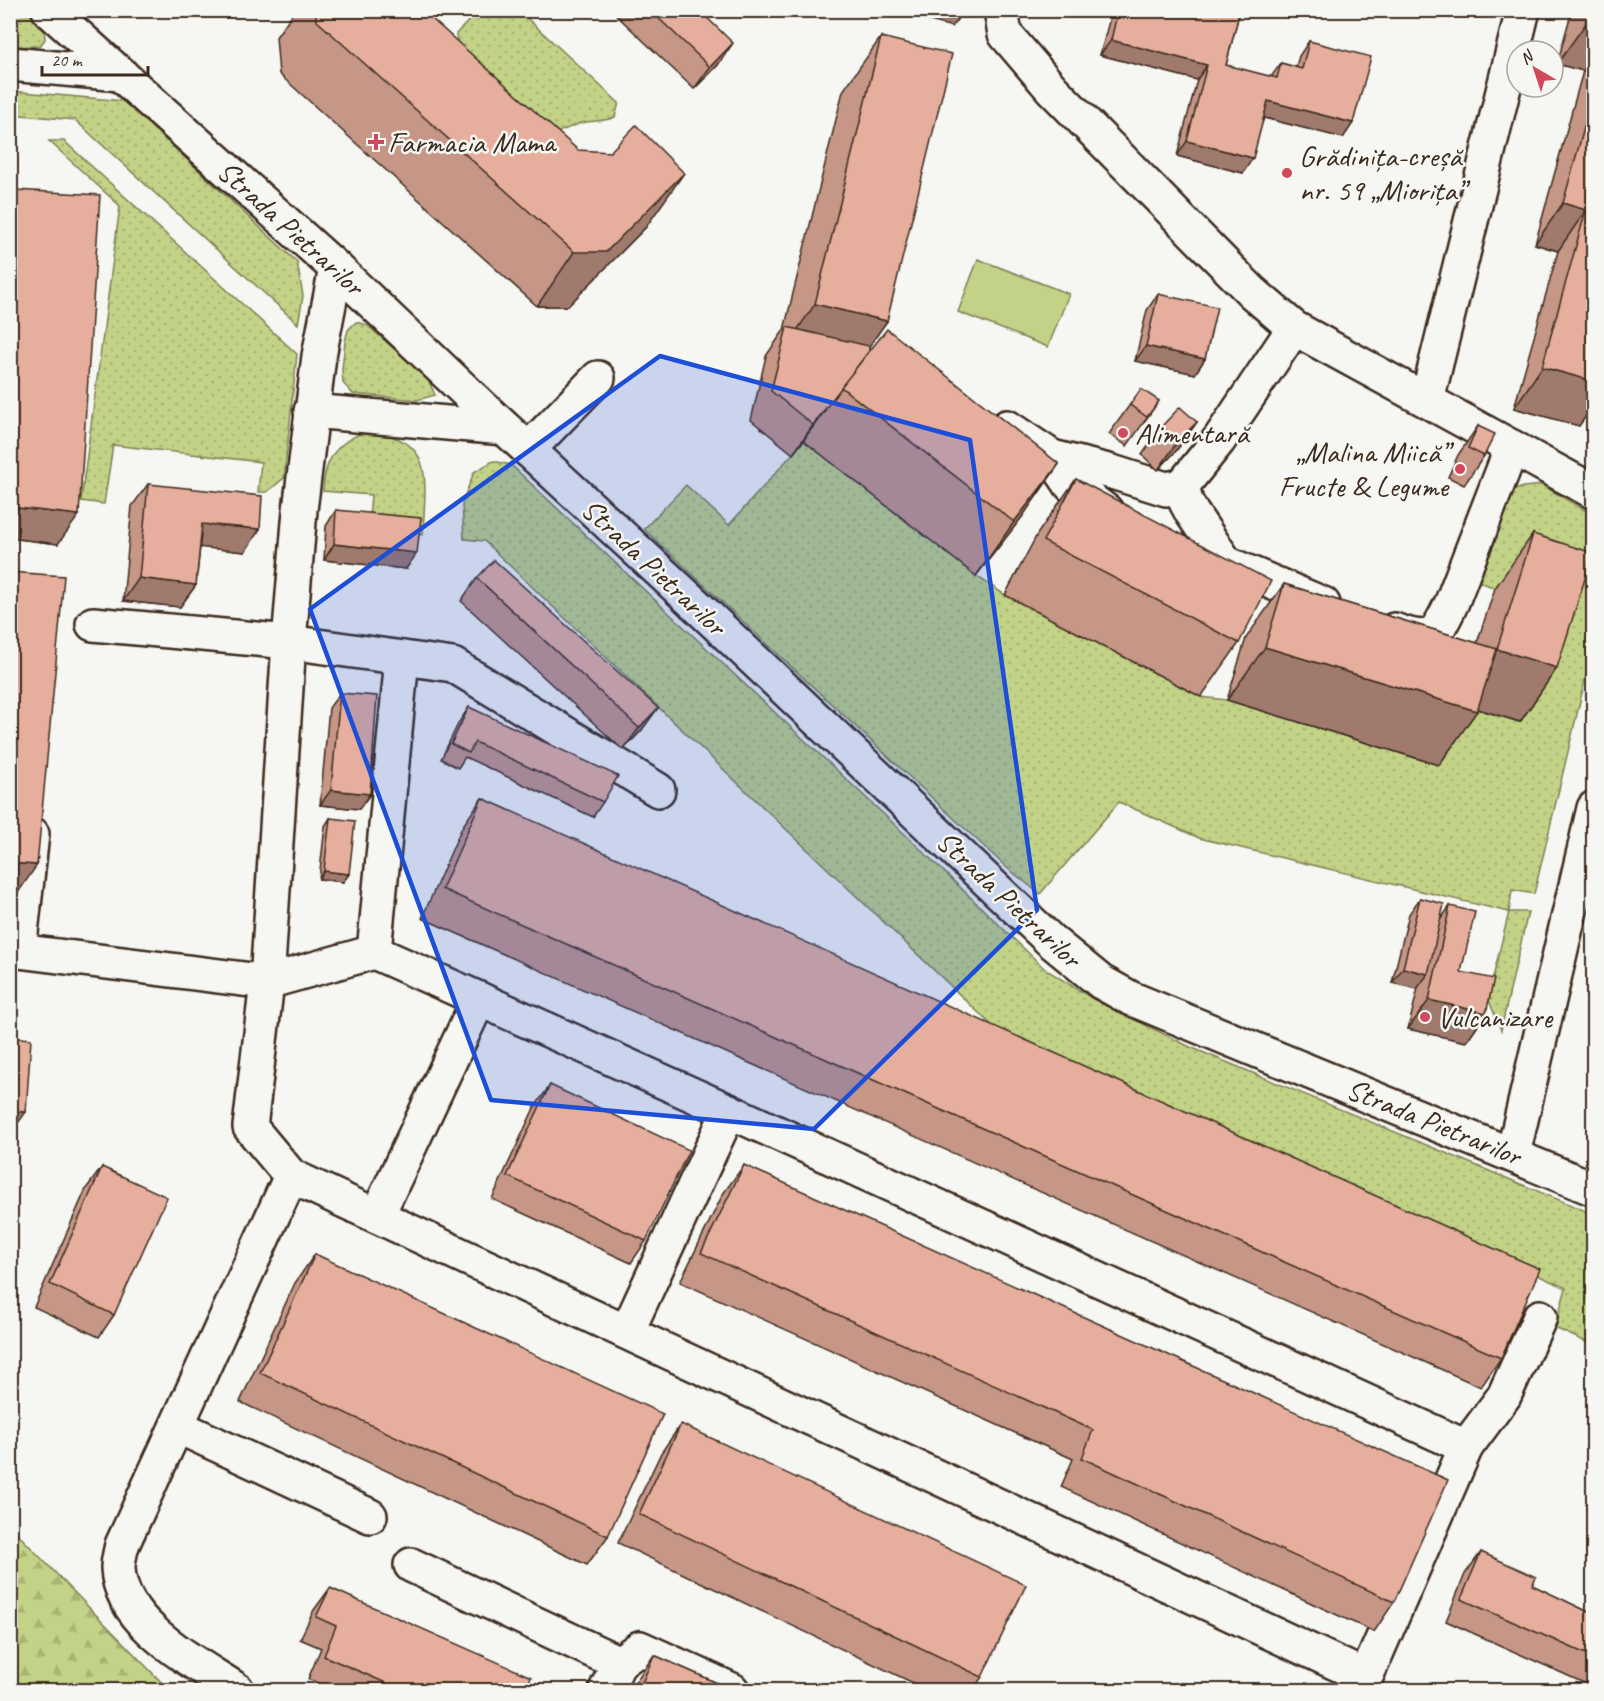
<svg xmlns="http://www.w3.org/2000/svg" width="1604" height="1701" font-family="Caveat,sans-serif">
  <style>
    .green { fill: #c2d286; stroke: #7e7e52; stroke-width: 1.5 }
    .forest { fill: url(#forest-firs); stroke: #7e7e52; stroke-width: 1.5 }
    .garden { fill: url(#garden-dots); stroke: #7e7e52; stroke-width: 1.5 }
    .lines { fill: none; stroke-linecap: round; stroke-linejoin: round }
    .minor-casing { stroke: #3b2a1e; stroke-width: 38 }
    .minor { stroke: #f6f6f2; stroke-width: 33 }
    .wall { fill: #c69687; stroke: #3b2a1e; stroke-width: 1.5 }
    .shaded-wall { fill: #a17a6e; stroke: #3b2a1e; stroke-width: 1.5 }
    .building { fill: #e6af9d; stroke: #3b2a1e; stroke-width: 1.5 }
    .marked { fill: #1d4ed8; fill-opacity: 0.2; stroke: #1d4ed8; stroke-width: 4.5; stroke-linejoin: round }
    .poi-dot { fill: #d1495b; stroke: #f6f6f2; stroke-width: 2 }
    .labels { text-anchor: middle; stroke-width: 5; stroke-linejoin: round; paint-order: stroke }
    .poi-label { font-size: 30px; fill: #3b2a1e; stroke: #f6f6f2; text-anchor: start }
    .street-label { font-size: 30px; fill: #3b2a1e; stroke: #f6f6f2 }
  </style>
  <defs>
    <pattern id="forest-firs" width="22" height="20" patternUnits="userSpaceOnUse" patternTransform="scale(1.5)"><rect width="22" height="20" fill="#c2d286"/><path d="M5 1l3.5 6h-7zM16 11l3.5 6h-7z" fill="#a8b473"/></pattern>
    <pattern id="garden-dots" width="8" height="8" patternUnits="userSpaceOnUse" patternTransform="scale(1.5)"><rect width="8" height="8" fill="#c2d286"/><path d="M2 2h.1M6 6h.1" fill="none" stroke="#a8b473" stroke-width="1.8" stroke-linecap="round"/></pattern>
  </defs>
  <rect width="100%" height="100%" fill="#f6f6f2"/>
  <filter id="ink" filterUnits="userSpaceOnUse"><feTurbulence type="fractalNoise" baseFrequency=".0167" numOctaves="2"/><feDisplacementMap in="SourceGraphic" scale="12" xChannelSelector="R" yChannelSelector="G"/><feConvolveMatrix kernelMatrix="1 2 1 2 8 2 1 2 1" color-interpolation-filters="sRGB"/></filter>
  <g filter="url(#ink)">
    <path class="green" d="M978 259 1069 294 1048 347 958 312Z"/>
    <path class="forest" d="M10 1527H11L169 1690H11Z"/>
    <g class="garden">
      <path d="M10 11H26L44 27 45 39 40 46 11 47Z"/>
      <path d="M478 11H519L619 103 615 117C604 122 593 120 581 123 572 126 563 131 553 134L458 50 456 34Z"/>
      <path d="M11 91 124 101 297 262 303 296 298 324 75 120 11 114Z"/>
      <path d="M49 141H64L297 354 284 478 267 492H258L261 462 113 445 104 504 81 501 120 206Z"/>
      <path d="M356 322 367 325 428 379 435 395 417 400 353 394 343 383 342 369 345 342 348 330Z"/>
      <path d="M365 432C437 436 425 479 423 535L368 530 371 495 323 491C324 460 336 442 365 432Z"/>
      <path d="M804 441 976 576 1005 595 1201 697 1227 700 1439 765 1459 703 1519 722 1495 588 1473 579 1511 492 1523 487 1542 485 1593 515V647L1534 894 1512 890 1509 912H1528L1501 1030 1488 998 1509 912 1199 838 1119 802 1040 894 1006 867 644 529 686 485 729 525Z"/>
      <path d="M493 461 511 465 909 838 1045 969 1093 999 1190 1047 1593 1214V1345L1555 1328 1566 1288 1001 1034 484 541 464 539 462 503 474 472Z"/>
    </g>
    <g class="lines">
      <g class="minor-casing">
        <g id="minor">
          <path d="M49 10 336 268 481 406 694 603 1051 941 1101 982 1130 998 1594 1189"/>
          <path d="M1001 10 1005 34 1052 89 1252 292 1294 328 1594 492"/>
          <path d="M10 64 121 74"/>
          <path d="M1294 328 1219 440 1182 486 1186 502 1192 513 1226 563 1323 604"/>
          <path d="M1427 400 1523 10"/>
          <path d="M311 411 504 428"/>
          <path d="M1007 427 1052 457 1071 485 1106 511"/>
          <path d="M528 450 598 378"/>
          <path d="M1052 457 1112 472 1166 489 1182 486"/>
          <path d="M93 624 289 642 453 665 658 790"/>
          <path d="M1394 630C1432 644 1436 636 1452 602L1512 447"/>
          <path d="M10 950 267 982 289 642 300 510 319 356 336 268"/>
          <path d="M19 951 32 834"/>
          <path d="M374 952 402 658"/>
          <path d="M1513 1154 1594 808"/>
          <path d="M377 1216 479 999"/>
          <path d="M627 1332 729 1111"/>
          <path d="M177 1426 370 1516"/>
          <path d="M1466 1447 1504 1396 1540 1317"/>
          <path d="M411 1565 619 1663"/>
          <path d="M237 1690C195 1662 120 1625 118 1568 118 1561 120 1553 122 1545L291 1176 250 1127 267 982 374 952 729 1111 1466 1447 1366 1677 291 1176"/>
          <path d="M606 1690 619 1663 640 1648 732 1690"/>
        </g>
      </g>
      <use href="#minor" class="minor"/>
    </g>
    <g class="wall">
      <path d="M121 10H136L129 18Z"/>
      <path d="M295 10H422L646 227 568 306H537L279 74 276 37Z"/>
      <path d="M611 10H699L718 65 694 89Z"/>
      <path d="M1112 10H1240L1226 65 1271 77 1281 63 1296 67 1299 56 1309 41 1353 123 1343 138 1264 118 1243 173 1177 156 1197 80 1100 55Z"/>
      <path d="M1572 10H1593V406L1579 426 1514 408 1558 251 1535 244 1583 71 1557 64Z"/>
      <path d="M881 37 887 321 869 346V351L1059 464 1022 517 976 576 804 441 805 438 793 454 751 420 766 356 784 330 843 91Z"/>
      <path d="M15 190 58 544 10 538V196Z"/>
      <path d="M1158 294 1205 359 1195 374 1135 361 1147 310Z"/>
      <path d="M1141 389 1159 401 1127 446 1109 434Z"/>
      <path d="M1197 422 1176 451 1158 470 1142 455 1162 426Z"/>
      <path d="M1478 426 1484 456 1464 485 1448 477 1458 455Z"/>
      <path d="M1076 479 1239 643 1201 697 1005 595 1038 533Z"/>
      <path d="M148 484 245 552 200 547 196 585 180 607 123 601 132 506Z"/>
      <path d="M336 510 406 569 324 560 326 526Z"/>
      <path d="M1533 534 1557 668 1520 722 1478 709 1439 765 1227 700 1246 638 1284 584 1477 643 1495 588Z"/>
      <path d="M477 578 642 730 623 750 461 601Z"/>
      <path d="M340 693 370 794 359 809 320 805 329 708Z"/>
      <path d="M469 707 603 802 593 817 465 757 458 768 441 759 459 722Z"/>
      <path d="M482 798 1501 1358 1481 1387 422 918 462 827Z"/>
      <path d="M330 818 349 874 343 882 319 879 325 826Z"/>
      <path d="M1420 898 1440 920 1450 906 1461 972 1486 1013 1466 1042 1408 1029 1418 988 1392 983 1409 914Z"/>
      <path d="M550 1085 646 1241 631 1263 492 1199 534 1108Z"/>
      <path d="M744 1165 1394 1602 1374 1632 1061 1487 1073 1459 680 1282 723 1194Z"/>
      <path d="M102 1167 114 1315 99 1337 34 1307 86 1189Z"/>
      <path d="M315 1254 608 1536 587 1565 240 1402 295 1283Z"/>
      <path d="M681 1424 982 1677 973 1690H928L618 1543 661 1453Z"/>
      <path d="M1481 1552 1532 1585 1593 1614V1687L1446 1621 1465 1574Z"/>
      <path d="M330 1588 526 1690H335L308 1679 321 1648 300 1639 314 1610Z"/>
      <path d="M654 1655 733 1690H631L634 1684Z"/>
    </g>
    <g class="shaded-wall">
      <path d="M889 10H964L952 27Z"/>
      <path d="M1279 10H1294L1291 14Z"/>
      <path d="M1586 23 1593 25V56L1583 71 1557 64Z"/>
      <path d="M1111 40 1207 65 1197 80 1100 55Z"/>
      <path d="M733 43 718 65 694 89 710 67Z"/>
      <path d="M1268 101 1353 123 1343 138 1257 116Z"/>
      <path d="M1187 141 1253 158 1243 173 1177 156Z"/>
      <path d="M684 173 646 227 568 306H537L574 252Z"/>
      <path d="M1563 203 1586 210 1558 251 1535 244Z"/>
      <path d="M815 304 887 321 849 375 780 355Z"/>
      <path d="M1146 346 1205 359 1195 374 1135 361Z"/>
      <path d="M1542 367 1593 381V406L1579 426 1514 408Z"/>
      <path d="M826 409 805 438 793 454 813 425Z"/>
      <path d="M1197 422 1176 451 1158 470 1178 441Z"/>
      <path d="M1059 464 1022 517 976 576 1014 522Z"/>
      <path d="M10 507 79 515 58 544 10 538Z"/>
      <path d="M202 524 260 529 245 552 186 546Z"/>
      <path d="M334 544 417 553 406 569 324 560Z"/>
      <path d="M139 578 196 585 180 607 123 601Z"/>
      <path d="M1265 647 1477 711 1439 765 1227 700Z"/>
      <path d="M1497 649 1557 668 1520 722 1459 703Z"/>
      <path d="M658 708 642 730 623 750 639 728Z"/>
      <path d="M331 790 370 794 359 809 320 805Z"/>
      <path d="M10 863 37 865 17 894H10Z"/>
      <path d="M324 871 349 874 343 882 319 879Z"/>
      <path d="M1403 968 1428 974 1417 989 1392 983Z"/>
      <path d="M1429 1000 1486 1013 1466 1042 1408 1029Z"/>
      <path d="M10 1111 26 1112 10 1134Z"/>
    </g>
    <g class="building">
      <path d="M316 10H422L578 150 610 152 636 125 684 173 606 252H574L316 20Z"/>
      <path d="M650 10H699L733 43 710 67Z"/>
      <path d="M1118 10H1240L1226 65 1277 78 1281 63 1302 69 1309 41 1371 57 1353 123 1268 101 1253 158 1187 141 1207 65 1111 40Z"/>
      <path d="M1589 10H1593V25L1586 23Z"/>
      <path d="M881 37 952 54 887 321 815 304Z"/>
      <path d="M1593 96V381L1542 367 1586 210 1563 203Z"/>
      <path d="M15 190 100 195 79 515 10 507V239Z"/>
      <path d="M1158 294 1217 307 1205 359 1146 346Z"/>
      <path d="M787 327 869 346V351L813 425 771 391Z"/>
      <path d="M887 329 1059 464 1014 522 841 387Z"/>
      <path d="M1141 389 1159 401 1147 417 1130 405Z"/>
      <path d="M1180 407 1197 422 1178 441 1162 426Z"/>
      <path d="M1478 426 1495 434 1484 456 1468 448Z"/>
      <path d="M1076 479 1271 581 1239 643 1043 541Z"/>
      <path d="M148 484 262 496 260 529 202 524 196 585 139 578Z"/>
      <path d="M336 510 421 518 417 553 334 544Z"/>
      <path d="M1533 534 1593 553 1557 668 1497 649 1477 711 1265 647 1284 584 1497 649Z"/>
      <path d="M494 560 658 708 639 728 477 578Z"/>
      <path d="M10 572 64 576 37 865 10 863Z"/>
      <path d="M340 693 377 696 370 794 331 790Z"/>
      <path d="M469 707 618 776 603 802 475 742 469 753 451 744Z"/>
      <path d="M482 798 1540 1269 1501 1358 442 889Z"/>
      <path d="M330 818 355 821 349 874 324 871Z"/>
      <path d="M1420 898 1444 904 1428 974 1403 968Z"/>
      <path d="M1450 906 1475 912 1461 972 1494 979 1486 1013 1429 1000Z"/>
      <path d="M10 1037 31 1039 26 1112 10 1111Z"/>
      <path d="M550 1085 689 1150 646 1241 507 1176Z"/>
      <path d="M744 1165 1448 1480 1394 1602 1082 1458 1093 1430 701 1253Z"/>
      <path d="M102 1167 167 1197 114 1315 50 1284Z"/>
      <path d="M315 1254 663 1414 608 1536 260 1373Z"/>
      <path d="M681 1424 1026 1585 982 1677 639 1514Z"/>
      <path d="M1481 1552 1536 1577 1532 1585 1593 1614V1657L1461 1599Z"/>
      <path d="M330 1588 531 1677 526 1690H402L324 1656 336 1626 316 1617Z"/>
      <path d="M654 1655 733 1690H639Z"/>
    </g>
  </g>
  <path class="marked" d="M660 356 970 440 1037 910 814 1129 491 1100 310 609Z"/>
  <g class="poi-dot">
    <path d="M373 133h6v6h6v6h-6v6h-6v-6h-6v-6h6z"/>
    <circle cx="1287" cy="173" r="6"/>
    <circle cx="1123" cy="433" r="6"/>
    <circle cx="1460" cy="469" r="6"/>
    <circle cx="1425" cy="1017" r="6"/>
  </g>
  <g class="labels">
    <g class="poi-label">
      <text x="388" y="152">Farmacia Mama</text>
      <text x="1299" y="166">Grădinița-creșă<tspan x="1299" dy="34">nr. 59 „Miorița”</tspan></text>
      <text x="1135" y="443">Alimentară</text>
      <text x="1448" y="462" text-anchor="end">„Malina Miică”<tspan x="1448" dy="34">Fructe &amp; Legume</tspan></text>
      <text x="1437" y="1027">Vulcanizare</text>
    </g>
    <g class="street-label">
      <text transform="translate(291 228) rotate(42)" y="10">Strada Pietrarilor</text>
      <text transform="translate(654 567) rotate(43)" y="10">Strada Pietrarilor</text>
      <text transform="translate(1009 899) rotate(43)" y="10">Strada Pietrarilor</text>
      <text transform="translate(1434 1122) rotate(22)" y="10">Strada Pietrarilor</text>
    </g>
  </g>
  <rect width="1604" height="1701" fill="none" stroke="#f6f6f2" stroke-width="36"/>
  <rect x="18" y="18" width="1568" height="1665" fill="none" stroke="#3b2a1e" stroke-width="2" filter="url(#ink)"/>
  <g transform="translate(1535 69) rotate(321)"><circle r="28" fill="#f6f6f2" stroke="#aba49d" stroke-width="1.5"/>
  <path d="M0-4.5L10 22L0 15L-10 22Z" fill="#d1495b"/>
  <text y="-9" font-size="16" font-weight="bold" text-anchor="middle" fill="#3b2a1e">N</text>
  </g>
  <path d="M42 66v9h106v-9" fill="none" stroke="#3b2a1e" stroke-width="3"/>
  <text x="51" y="66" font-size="18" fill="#3b2a1e" stroke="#f6f6f2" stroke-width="4.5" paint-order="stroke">20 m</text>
</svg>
